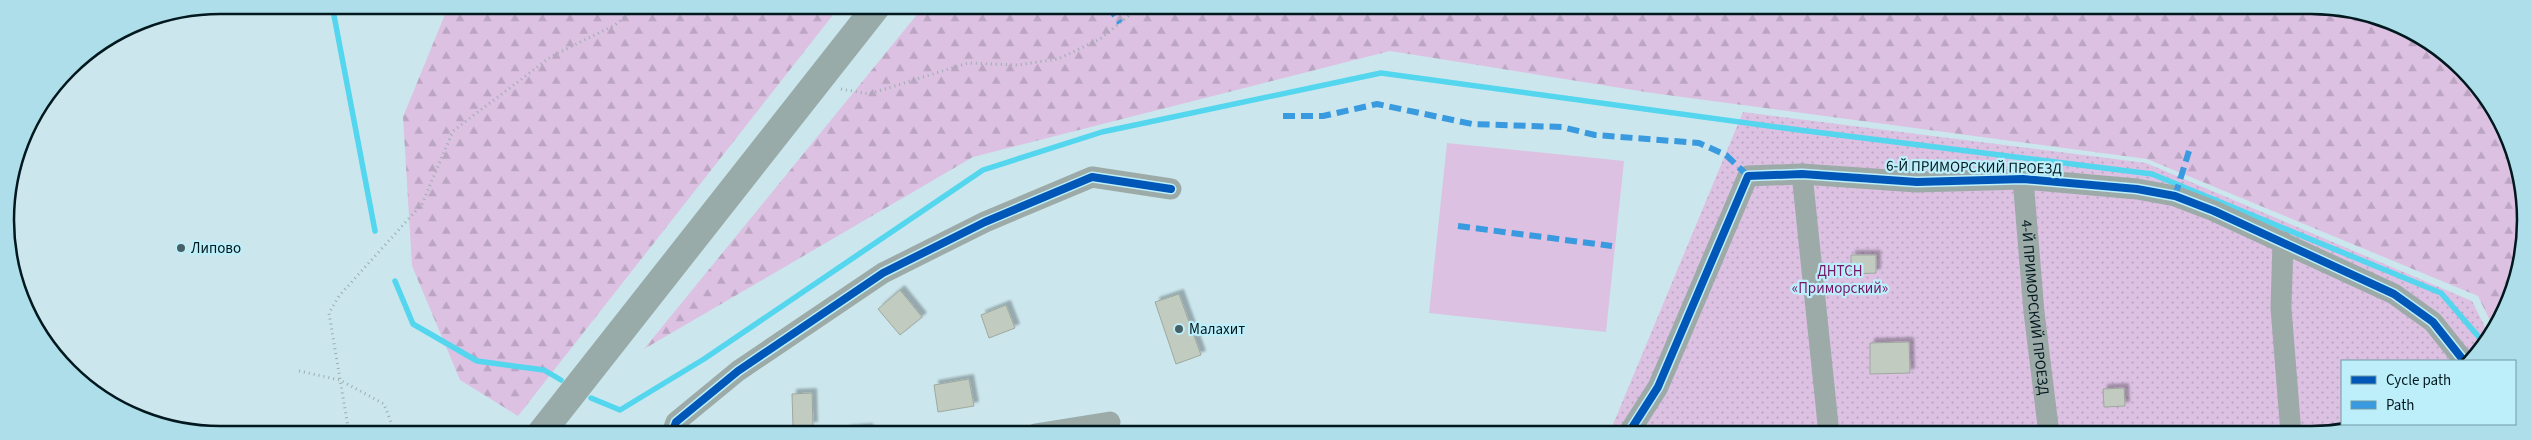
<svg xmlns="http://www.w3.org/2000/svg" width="2531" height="440" font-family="'Source Sans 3',sans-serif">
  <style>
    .forest { fill: url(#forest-firs) }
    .park { fill: #dcc1e3 }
    .garden { fill: url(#garden-dots) }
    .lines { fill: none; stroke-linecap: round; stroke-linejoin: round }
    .stream { stroke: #53d6ee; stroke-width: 5.5 }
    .building { fill: #c2cbc0; stroke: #9ea89e; filter: url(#shadow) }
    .path { stroke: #9cadad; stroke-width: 3; stroke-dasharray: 1 4; stroke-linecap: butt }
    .street { stroke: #9daba8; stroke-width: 21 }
    .secondary { stroke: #99aba8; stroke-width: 28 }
    .quiet { stroke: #399ae0; stroke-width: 6; stroke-dasharray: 12 6; stroke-linecap: butt }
    .cycleway-casing { stroke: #bdeffb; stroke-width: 11 }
    .cycleway { stroke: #0057b8; stroke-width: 8 }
    .poi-dot { fill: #476066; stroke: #bdeffb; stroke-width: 2 }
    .labels { text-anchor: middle; stroke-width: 4.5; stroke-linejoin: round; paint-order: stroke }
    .street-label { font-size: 15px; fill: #00181e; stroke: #bdeffb }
    .poi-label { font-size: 15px; fill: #00181e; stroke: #bdeffb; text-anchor: start }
    .park-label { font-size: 15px; fill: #761669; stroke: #bdeffb }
    .rim { fill: none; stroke: #00181e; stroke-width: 2.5 }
  </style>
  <defs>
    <pattern id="forest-firs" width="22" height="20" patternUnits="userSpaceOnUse" patternTransform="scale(1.25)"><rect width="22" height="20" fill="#dcc1e3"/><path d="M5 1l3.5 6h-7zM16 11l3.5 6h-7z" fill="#bba5c2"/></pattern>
    <pattern id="garden-dots" width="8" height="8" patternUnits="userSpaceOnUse" patternTransform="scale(1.25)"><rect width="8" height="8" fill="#dcc1e3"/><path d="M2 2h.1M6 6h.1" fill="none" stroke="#bba5c2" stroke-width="1.8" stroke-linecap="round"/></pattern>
    <filter id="shadow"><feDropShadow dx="4.5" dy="-4.5" stdDeviation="1" flood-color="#0004"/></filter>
  </defs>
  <rect width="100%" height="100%" fill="#cbe7ed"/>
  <g class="forest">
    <path d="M453 5 840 6 518 416 460 380 412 266 403 117 448 7Z"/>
    <path d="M924 6 2339 7 2418 34 2481 89 2519 164 2524 248 2504 315 2494 329 2478 296 2147 159 1652 93 1390 51 973 157 644 349Z"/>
  </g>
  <path class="park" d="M1447 143 1624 161 1606 332 1429 313Z"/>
  <path class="garden" d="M1743 112 2146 163 2472 301 2489 335 2471 361H2342V424H2371L2325 435 1609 434Z"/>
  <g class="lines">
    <g class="stream">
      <path d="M332 5 375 231"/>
      <path d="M395 281 413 324 477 361 544 370 561 380"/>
      <path d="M591 398 620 410 704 359 983 170 1102 132 1381 73 1799 130 2152 174 2441 293 2484 343"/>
    </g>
  </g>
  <g class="building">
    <path d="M1851 255H1876V273L1851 274Z"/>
    <path d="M900 290 922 317 900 335 878 309Z"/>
    <path d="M1179 294 1201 355 1176 364 1155 302Z"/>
    <path d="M1006 305 1015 328 989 338 981 315Z"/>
    <path d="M1909 342 1910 373 1870 374V343Z"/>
    <path d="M969 379 974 406 938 412 934 385Z"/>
    <path d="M2124 388 2125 406 2104 407 2103 389Z"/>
    <path d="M812 393 813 426 793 427 792 394Z"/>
    <path d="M868 428 869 434H847L846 430Z"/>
  </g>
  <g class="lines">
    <g class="path">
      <path d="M841 89 869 94 968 63 1018 65 1058 59 1100 39 1141 6"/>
      <path d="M299 371 340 380 384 404 394 430"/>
      <path d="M349 433 329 313 339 296 422 204 453 131 552 56 615 25 639 5"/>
    </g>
    <g class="street">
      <path d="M1802 174 1829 434"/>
      <path id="s1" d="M2023 179 2034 312 2049 434"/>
      <path d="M2283 242 2281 308 2291 434"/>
      <path d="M672 433 676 422 738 371 883 273 985 222 1092 177 1171 189"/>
      <path d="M1035 434 1110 422"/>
      <path d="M1628 434 1658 387 1748 176 1802 174 1917 182 2023 179 2137 189 2175 196 2214 211 2394 294 2433 322 2464 361"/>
    </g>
    <path class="secondary" d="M541 433 877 6"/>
    <g class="quiet">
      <path d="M1108 6 1120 23"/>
      <path d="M1283 116H1323L1377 104 1472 124 1562 127 1595 135 1699 143 1726 155 1748 176"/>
      <path d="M2175 196 2189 151"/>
      <path d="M1458 226 1612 246"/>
    </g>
    <g class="cycleway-casing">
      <g id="cycleway">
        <path d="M672 433 676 422 738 371 883 273 985 222 1092 177 1171 189"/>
        <path d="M1628 434 1658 387 1748 176 1802 174 1917 182 2023 179 2137 189 2175 196 2214 211 2394 294 2433 322 2464 361"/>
      </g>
    </g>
    <use href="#cycleway" class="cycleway"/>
  </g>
  <g class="poi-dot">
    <circle cx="181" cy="248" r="5"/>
    <circle cx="1179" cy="329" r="5"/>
  </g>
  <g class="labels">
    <g class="street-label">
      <text transform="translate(1974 167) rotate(1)" y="5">6-Й ПРИМОРСКИЙ ПРОЕЗД</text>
      <text dy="5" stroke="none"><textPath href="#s1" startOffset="129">4-Й ПРИМОРСКИЙ ПРОЕЗД</textPath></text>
    </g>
    <g class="poi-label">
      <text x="191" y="253">Липово</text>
      <text x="1189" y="334">Малахит</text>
    </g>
    <g class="park-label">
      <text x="1840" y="276">ДНТСН<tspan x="1840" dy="17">«Приморский»</tspan></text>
    </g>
  </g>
  <path d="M0 0H2531V440H0ZM220 14H2311A206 206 0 0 1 2517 220V220A206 206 0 0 1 2311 426H220A206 206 0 0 1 14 220V220A206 206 0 0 1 220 14Z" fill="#aedee9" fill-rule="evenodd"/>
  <path class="rim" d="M220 14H2311A206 206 0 0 1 2517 220V220A206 206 0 0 1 2311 426H220A206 206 0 0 1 14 220V220A206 206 0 0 1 220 14Z"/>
  <rect x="2341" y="360" width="175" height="65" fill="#bdeffb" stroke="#7199a3"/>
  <rect x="2351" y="376" width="25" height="8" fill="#0057b8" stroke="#7199a3"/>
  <text x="2386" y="385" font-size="15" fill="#00181e">Cycle path</text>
  <rect x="2351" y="401" width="25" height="8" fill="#399ae0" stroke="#7199a3"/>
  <text x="2386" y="410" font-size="15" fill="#00181e">Path</text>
</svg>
